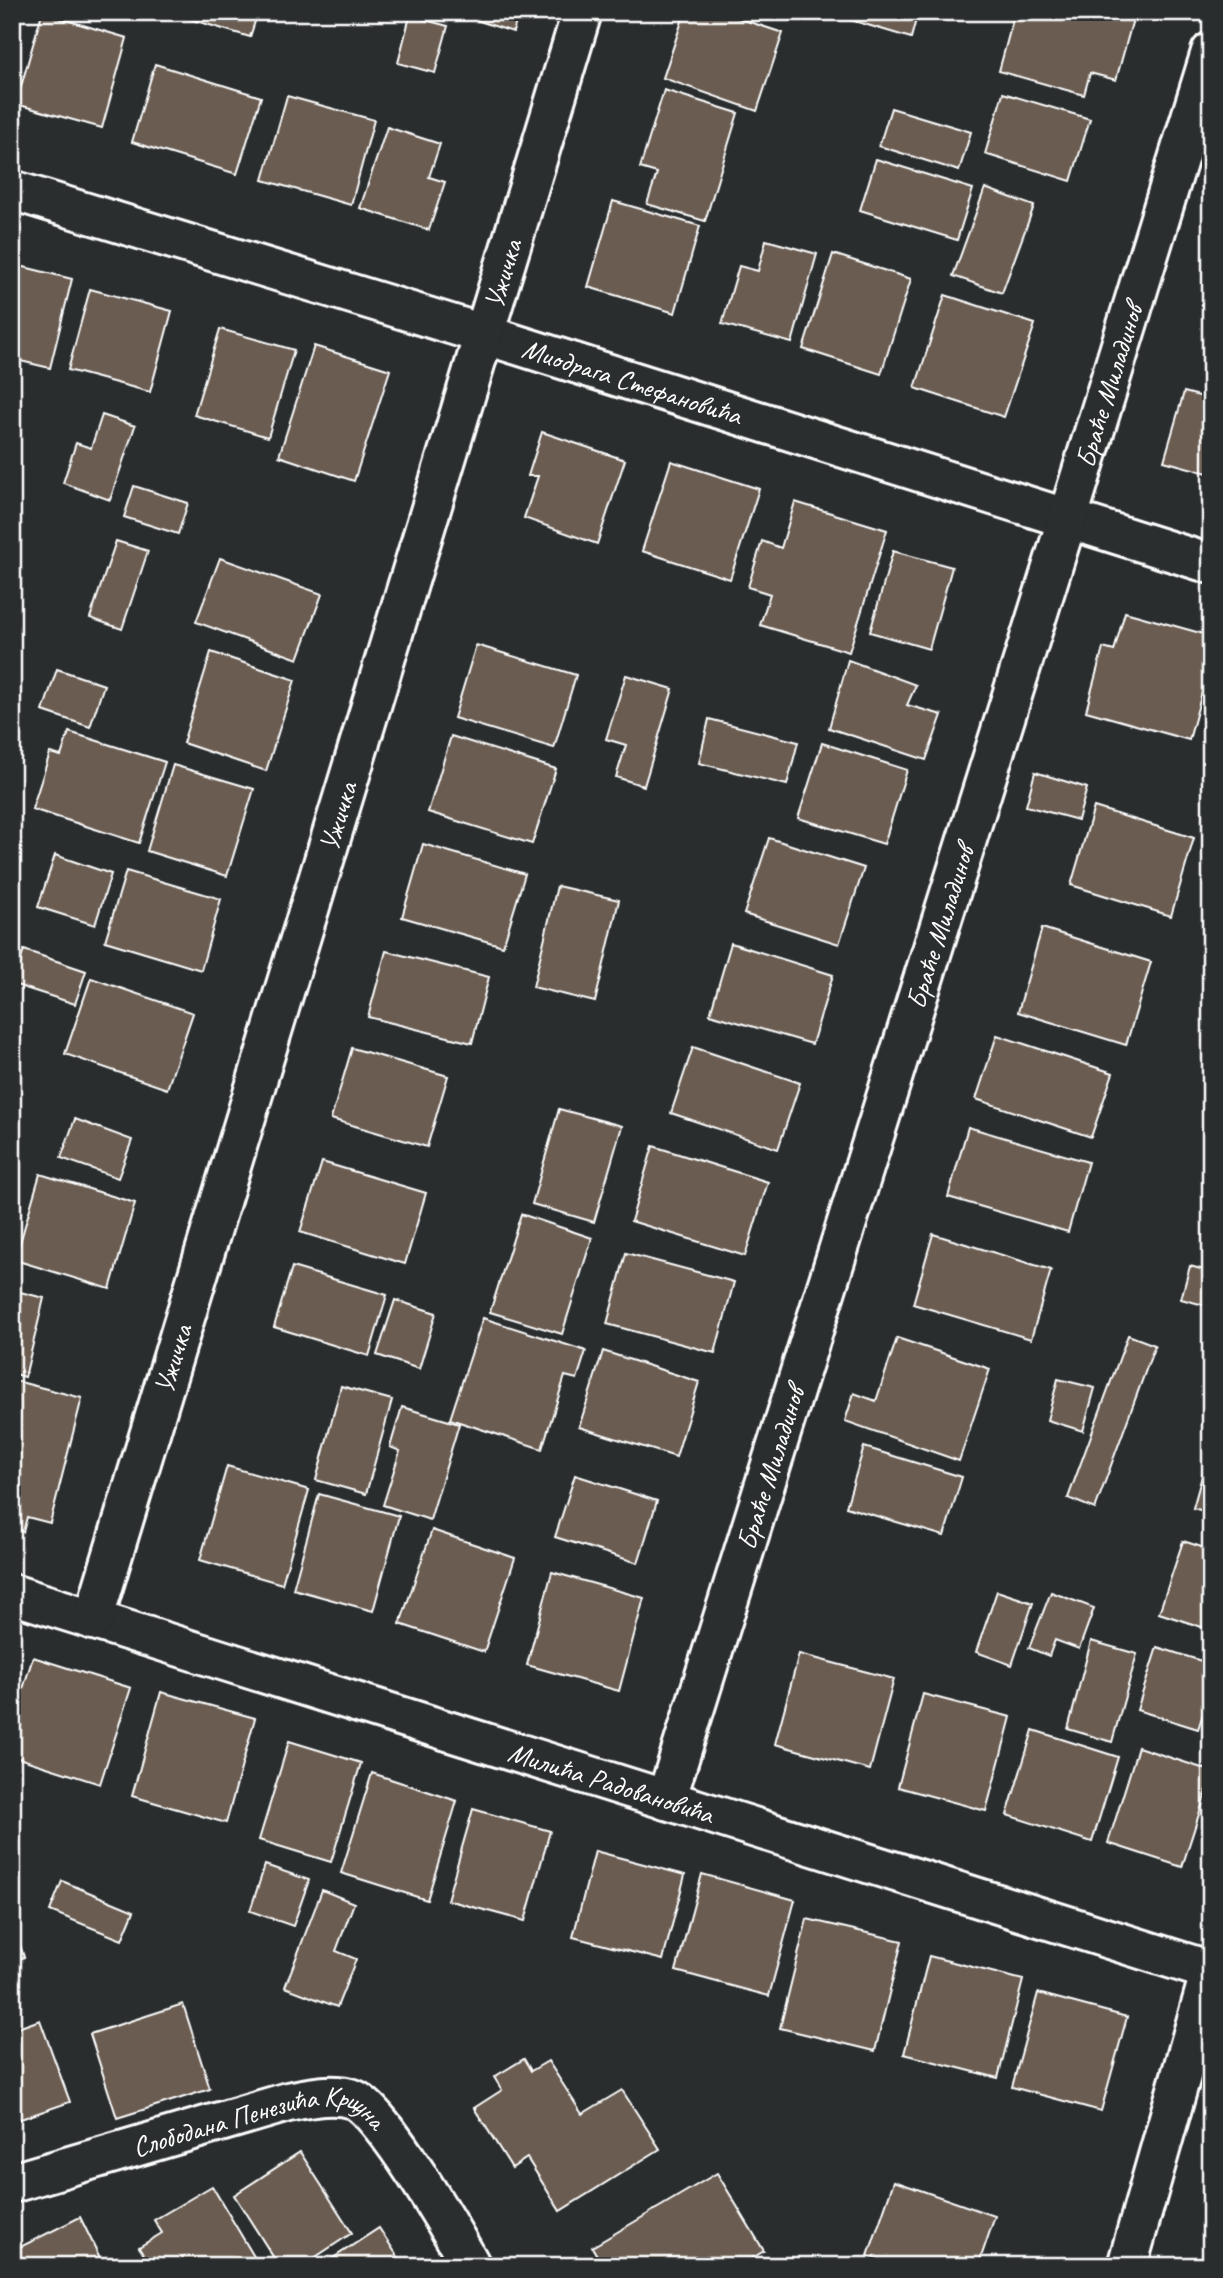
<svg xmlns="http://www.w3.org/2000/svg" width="1223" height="2278" font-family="Caveat,sans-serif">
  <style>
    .building { fill: #6a5c51; stroke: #fff; stroke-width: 2 }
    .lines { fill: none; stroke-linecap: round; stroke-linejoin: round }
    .minor-casing { stroke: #fff; stroke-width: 44 }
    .minor { stroke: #2a2d2e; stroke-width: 38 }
    .labels { text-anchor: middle; stroke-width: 7; stroke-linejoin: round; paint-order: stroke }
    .street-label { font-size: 28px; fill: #fff; stroke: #2a2d2e }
  </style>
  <rect width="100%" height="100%" fill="#2a2d2e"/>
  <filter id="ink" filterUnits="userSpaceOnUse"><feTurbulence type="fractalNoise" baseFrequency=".0143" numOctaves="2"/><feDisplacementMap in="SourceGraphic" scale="14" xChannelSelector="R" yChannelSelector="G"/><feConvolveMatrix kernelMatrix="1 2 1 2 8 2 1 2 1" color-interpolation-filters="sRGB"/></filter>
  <g filter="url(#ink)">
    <g class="building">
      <path d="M166 12H258L250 37Z"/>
      <path d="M451 12H519L513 32Z"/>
      <path d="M685 12H720L783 33 757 111 663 78Z"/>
      <path d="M824 12H918L911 38Z"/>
      <path d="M1015 12H1135L1116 80 1090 73 1084 95 999 71Z"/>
      <path d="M42 13 127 38 102 128 16 104Z"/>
      <path d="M410 16 448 26 435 73 398 63Z"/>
      <path d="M155 64 261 97 237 174 132 142Z"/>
      <path d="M664 90 738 113 705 221 647 204 657 173 640 168Z"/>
      <path d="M1003 93 1090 119 1071 181 985 154Z"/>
      <path d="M287 96 374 120 351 205 263 180Z"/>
      <path d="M891 108 971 132 959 171 879 146Z"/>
      <path d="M387 127 440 144 429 177 445 182 429 230 360 208Z"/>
      <path d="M876 159 973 189 957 240 860 210Z"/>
      <path d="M985 188 1034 206 1002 293 953 276Z"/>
      <path d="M613 201 700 226 675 313 588 287Z"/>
      <path d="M766 240 817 254 792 343 722 324 739 266 758 271Z"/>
      <path d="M833 254 911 279 881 374 803 349Z"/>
      <path d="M12 264 72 279 50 368 12 359Z"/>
      <path d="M90 289 172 311 150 392 68 370Z"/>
      <path d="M945 295 1035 324 1004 417 915 388Z"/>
      <path d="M220 329 294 350 268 437 194 415Z"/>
      <path d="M314 346 390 370 354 481 279 456Z"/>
      <path d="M1211 361V382L1205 380Z"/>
      <path d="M1184 392 1211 399V474L1164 461Z"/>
      <path d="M102 415 135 426 110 500 63 483 76 443 91 448Z"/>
      <path d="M542 432 625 460 597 544 524 518 538 476H528Z"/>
      <path d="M671 461 759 489 730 579 642 551Z"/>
      <path d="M134 486 188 503 178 534 124 517Z"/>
      <path d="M795 502 887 530 849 652 760 625 770 594 748 587 762 541 781 548Z"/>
      <path d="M116 541 148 551 122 629 90 618Z"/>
      <path d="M893 551 952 567 929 649 870 632Z"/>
      <path d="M220 558 322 594 298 659 196 622Z"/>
      <path d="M1125 612 1211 636V660L1189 740 1086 711 1103 648 1114 651Z"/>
      <path d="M476 645 576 675 554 748 454 718Z"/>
      <path d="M211 652 295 680 266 771 183 743Z"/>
      <path d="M848 660 916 685 907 705 942 715 926 760 829 728Z"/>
      <path d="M57 669 104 685 90 727 43 711Z"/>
      <path d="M626 675 673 689 644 786 616 777 626 745 606 739Z"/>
      <path d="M1211 688V715L1202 713Z"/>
      <path d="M709 719 798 742 787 785 699 763Z"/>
      <path d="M69 732 165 762 139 843 32 809 50 753 61 756Z"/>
      <path d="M451 736 556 769 532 844 428 812Z"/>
      <path d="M822 743 907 770 884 844 798 818Z"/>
      <path d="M173 765 254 789 227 876 147 851Z"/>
      <path d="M1035 772 1087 788 1078 820 1026 806Z"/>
      <path d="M1094 807 1194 838 1171 916 1071 885Z"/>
      <path d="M769 838 864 868 839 944 744 914Z"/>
      <path d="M423 844 525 874 503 946 402 917Z"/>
      <path d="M55 855 111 874 95 925 38 907Z"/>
      <path d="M126 871 221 899 201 970 105 941Z"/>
      <path d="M557 886 619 900 595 1002 533 987Z"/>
      <path d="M1042 928 1151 962 1126 1045 1018 1012Z"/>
      <path d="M731 943 833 975 812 1044 710 1014Z"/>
      <path d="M24 950 86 971 75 1004 13 984Z"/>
      <path d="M386 951 489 977 472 1043 368 1017Z"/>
      <path d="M91 978 193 1013 167 1089 65 1054Z"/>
      <path d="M997 1035 1113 1073 1091 1137 976 1099Z"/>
      <path d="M693 1047 800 1083 778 1149 671 1113Z"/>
      <path d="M352 1048 448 1076 427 1147 331 1119Z"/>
      <path d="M559 1109 622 1126 594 1222 532 1204Z"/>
      <path d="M75 1119 132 1140 118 1178 61 1158Z"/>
      <path d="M968 1127 1088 1162 1068 1232 948 1197Z"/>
      <path d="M653 1146 768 1182 745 1256 631 1221Z"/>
      <path d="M322 1162 426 1193 405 1264 300 1232Z"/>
      <path d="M40 1174 135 1203 110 1289 15 1260Z"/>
      <path d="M521 1214 592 1238 562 1334 490 1312Z"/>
      <path d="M933 1234 1051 1270 1031 1339 913 1304Z"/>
      <path d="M626 1253 734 1282 715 1353 607 1324Z"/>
      <path d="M1190 1266 1211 1272V1307L1181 1299Z"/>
      <path d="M292 1267 387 1295 369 1356 274 1327Z"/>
      <path d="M12 1290 44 1298 25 1377 12 1373Z"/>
      <path d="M395 1300 436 1313 419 1369 377 1355Z"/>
      <path d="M483 1318 586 1351 577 1379 565 1376 542 1449 450 1419Z"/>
      <path d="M1128 1335 1155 1345 1095 1509 1068 1498Z"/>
      <path d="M897 1338 990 1369 959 1461 845 1421 854 1393 876 1401Z"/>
      <path d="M603 1351 699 1382 676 1457 579 1427Z"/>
      <path d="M1058 1379 1095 1388 1083 1431 1047 1420Z"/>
      <path d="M12 1380 82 1398 50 1523 27 1517 23 1532 12 1529Z"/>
      <path d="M341 1386 392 1400 366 1494 316 1480Z"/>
      <path d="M402 1407 459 1424 430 1520 383 1505 400 1451 390 1447Z"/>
      <path d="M1211 1444V1513L1193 1508Z"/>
      <path d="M864 1447 962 1477 944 1536 846 1507Z"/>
      <path d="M227 1466 309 1490 282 1584 200 1560Z"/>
      <path d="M575 1475 657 1501 638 1563 555 1537Z"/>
      <path d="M319 1494 399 1516 373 1611 293 1589Z"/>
      <path d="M432 1530 515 1558 484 1652 400 1624Z"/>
      <path d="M1183 1541 1211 1550V1630L1159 1613Z"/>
      <path d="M552 1572 644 1598 619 1691 527 1665Z"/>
      <path d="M997 1591 1033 1603 1012 1665 976 1652Z"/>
      <path d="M1051 1592 1094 1608 1079 1649 1055 1640 1049 1656 1029 1648Z"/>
      <path d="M1091 1641 1137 1654 1112 1742 1068 1729Z"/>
      <path d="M1157 1647 1211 1664V1690L1198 1729 1137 1710Z"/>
      <path d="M799 1654 894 1679 870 1770 775 1744Z"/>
      <path d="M33 1657 131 1688 100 1784 12 1756V1724Z"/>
      <path d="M161 1692 255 1718 226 1823 132 1796Z"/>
      <path d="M923 1694 1011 1717 986 1811 898 1787Z"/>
      <path d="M1033 1730 1118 1757 1092 1842 1007 1815Z"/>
      <path d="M289 1741 361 1763 331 1862 259 1840Z"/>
      <path d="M1138 1747 1211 1771V1777L1182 1867 1108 1843Z"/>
      <path d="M372 1773 457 1801 427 1900 341 1873Z"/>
      <path d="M473 1809 550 1831 525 1921 447 1900Z"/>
      <path d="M595 1851 685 1875 663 1960 573 1937Z"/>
      <path d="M265 1865 309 1880 293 1926 250 1911Z"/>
      <path d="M702 1874 795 1900 769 1996 676 1971Z"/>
      <path d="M62 1881 134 1911 122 1940 50 1911Z"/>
      <path d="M322 1890 354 1903 336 1951 356 1959 337 2007 285 1987Z"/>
      <path d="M807 1919 902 1941 875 2051 780 2028Z"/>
      <path d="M12 1921 24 1957 12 1961Z"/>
      <path d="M929 1956 1023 1980 998 2078 904 2054Z"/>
      <path d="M1038 1993 1127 2017 1101 2111 1012 2087Z"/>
      <path d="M183 2004 210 2089 117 2118 90 2034Z"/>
      <path d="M40 2020 70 2102 12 2122V2030Z"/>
      <path d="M524 2059 531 2071 548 2061 582 2114 622 2090 660 2149 560 2211 527 2158 512 2168 474 2108 502 2090 494 2077Z"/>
      <path d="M300 2152 352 2233 302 2266H279L234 2195Z"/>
      <path d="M717 2173 764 2251 739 2266H603L592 2247Z"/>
      <path d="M894 2181 995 2216 978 2266H897L868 2256Z"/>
      <path d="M212 2186 259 2265 151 2266 139 2247 162 2233 154 2220Z"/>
      <path d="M80 2217 104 2266H13L12 2251Z"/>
      <path d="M379 2228 404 2266H321Z"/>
    </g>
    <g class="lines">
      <g class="minor-casing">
        <g id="minor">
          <path id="s1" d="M12 190 483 334 1211 564"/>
          <path id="s2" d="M12 1594 1211 1971"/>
          <path id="s3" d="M93 1620 582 12"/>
          <path id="s4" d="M666 1800 1068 517 1211 52"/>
          <path id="s5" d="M12 2183 288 2102C308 2098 333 2092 353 2099 382 2109 454 2235 471 2266"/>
          <path d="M1127 2266 1211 1970"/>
        </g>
      </g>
      <use href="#minor" class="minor"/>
    </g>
  </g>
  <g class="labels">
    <g class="street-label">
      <text dy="10" stroke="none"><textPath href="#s3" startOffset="1407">Ужичка</textPath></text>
      <text dy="10" stroke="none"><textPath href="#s1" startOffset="649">Миодрага Стефановића</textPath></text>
      <text dy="10" stroke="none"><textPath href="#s4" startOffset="1482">Браће Миладинов</textPath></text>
      <text dy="10" stroke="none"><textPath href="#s3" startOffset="840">Ужичка</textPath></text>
      <text dy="10" stroke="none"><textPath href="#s4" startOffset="915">Браће Миладинов</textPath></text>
      <text dy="10" stroke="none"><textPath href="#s3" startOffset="273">Ужичка</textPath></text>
      <text dy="10" stroke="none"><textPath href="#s4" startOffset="348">Браће Миладинов</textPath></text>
      <text dy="10" stroke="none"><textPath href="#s2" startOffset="628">Милића Радовановића</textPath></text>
      <text dy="10" stroke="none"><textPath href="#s5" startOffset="259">Слободана Пенезића Крцуна</textPath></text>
    </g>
  </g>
  <rect width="1223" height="2278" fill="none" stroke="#2a2d2e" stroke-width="42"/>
  <rect x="21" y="21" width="1181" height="2236" fill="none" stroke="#fff" stroke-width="2.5" filter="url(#ink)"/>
</svg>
